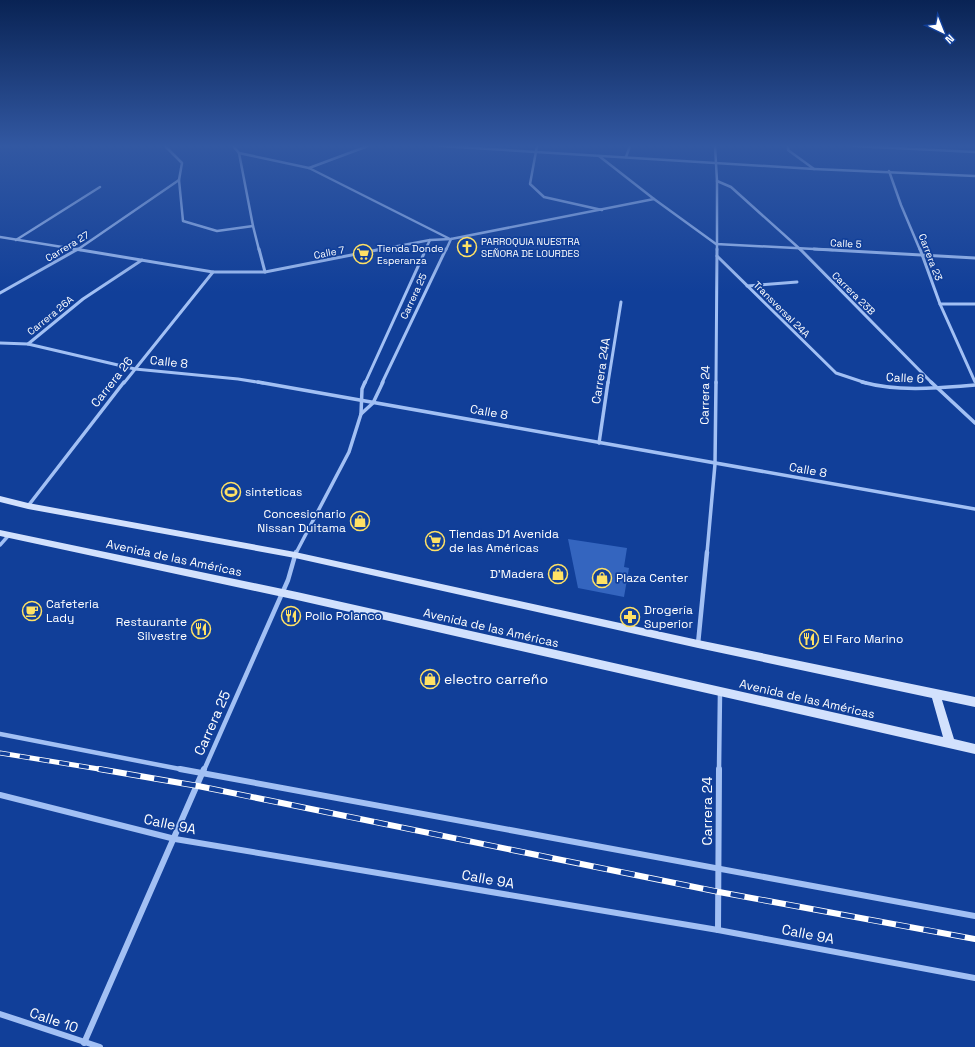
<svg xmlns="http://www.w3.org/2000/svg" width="975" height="1047" font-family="'Space Grotesk',sans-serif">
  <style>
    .building { fill: #3465bf }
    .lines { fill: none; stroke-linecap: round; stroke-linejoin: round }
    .minor-far4 { stroke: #a2c0f4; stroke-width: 2.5 }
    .minor-far3 { stroke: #a2c0f4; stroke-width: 3 }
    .minor-far2 { stroke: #a2c0f4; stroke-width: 3.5 }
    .minor-far1 { stroke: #a2c0f4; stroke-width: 4.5 }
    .minor { stroke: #a2c0f4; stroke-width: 6 }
    .secondary { fill: #d2e1fd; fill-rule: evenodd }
    .rail-far1-casing { stroke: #fff; stroke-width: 5 }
    .rail-casing { stroke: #fff; stroke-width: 6 }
    .rail-far1 { stroke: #113f99; stroke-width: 3.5; stroke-dasharray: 10; stroke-linecap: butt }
    .rail { stroke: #113f99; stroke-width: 4.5; stroke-dasharray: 14; stroke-linecap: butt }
    .labels { text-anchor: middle; stroke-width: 3.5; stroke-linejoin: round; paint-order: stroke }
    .far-poi-label { font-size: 10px; fill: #fff; stroke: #113f99; text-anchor: start }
    .far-street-label { font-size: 10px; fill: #fff; stroke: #113f99 }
    .street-label { font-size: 12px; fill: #fff; stroke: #113f99 }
    .poi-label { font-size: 12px; fill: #fff; stroke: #113f99; text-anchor: start }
    .near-poi-label { font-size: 14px; fill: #fff; stroke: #113f99; text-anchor: start }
    .near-street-label { font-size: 14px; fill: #fff; stroke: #113f99 }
  </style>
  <rect width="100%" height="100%" fill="#113f99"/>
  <path class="building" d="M568 539 627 548 624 567 629 568 624 597 578 588Z"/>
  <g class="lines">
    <g class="minor-far4">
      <path d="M165 146 182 163 179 180 183 221 217 231 253 226"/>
      <path d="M233 146 239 153 253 226 259 250"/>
      <path d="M440 146 814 169 975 176"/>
      <path d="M537 146 530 184 544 197 602 210"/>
      <path d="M715 146 717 181V250"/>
      <path d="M788 146V150L814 169"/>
      <path d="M853 146 975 152"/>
      <path d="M239 153 309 168 450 239"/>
      <path d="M599 156 654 199 716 244 833 250"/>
      <path d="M626 157 630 146"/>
      <path d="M309 168 368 146"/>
      <path d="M889 171 901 205 920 250"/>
      <path d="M717 181 731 187 801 250"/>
      <path d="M0 237 81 250"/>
      <path d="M16 240 100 187"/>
      <path d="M77 250 179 180"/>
      <path d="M377 250 430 240 451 239 654 199"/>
      <path d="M425 250 430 240"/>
      <path d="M446 250 451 239"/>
    </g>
    <g class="minor-far3">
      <path d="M75 249 213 272H265L382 249"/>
      <path d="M259 249 265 272"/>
      <path d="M800 249 932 383"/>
      <path d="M814 249 975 258"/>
      <path d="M920 249 940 304 975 382"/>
      <path d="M717 256 836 373 866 383"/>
      <path d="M747 286 797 282"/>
      <path d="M0 293 78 249"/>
      <path d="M940 304H975"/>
      <path d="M0 343 28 344 135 369 238 379 263 383"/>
      <path d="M28 344 83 299 142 260"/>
      <path d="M124 383 213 272"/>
      <path d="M365 383 426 249"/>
      <path d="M382 383 446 249"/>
      <path d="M608 383 621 302"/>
      <path d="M716 383 717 249"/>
    </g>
    <g class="minor-far2">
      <path d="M258 382 975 509"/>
      <path d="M862 382C898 392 938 388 975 385"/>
      <path d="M931 382 975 423"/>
      <path d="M361 414 373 403 383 382"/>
      <path d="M599 443 608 382"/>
      <path d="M28 506 124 382"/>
      <path d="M0 545 9 535"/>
      <path d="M296 553 349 452 361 414 362 389 365 382"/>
      <path d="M707 553 715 464 716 382"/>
    </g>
    <g class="minor-far1">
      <path d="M698 644 707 552"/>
      <path d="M0 734 185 770"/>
      <path d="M204 770 288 580 296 552"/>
      <path d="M719 770 720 692"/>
    </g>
    <g class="minor">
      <path d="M180 769 975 916"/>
      <path d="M0 795 175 839 718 930 975 978"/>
      <path d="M718 930 719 769"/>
      <path d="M0 1014 100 1047"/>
      <path d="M84 1043 204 769"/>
    </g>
    <path class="secondary" d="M0 496 28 503 295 552 698 640 975 697V707L942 700 954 739 975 744V754L297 600 0 536V530L297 592 943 737 932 698 698 648 295 558 28 509 0 502Z"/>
    <g class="rail-far1-casing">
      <path id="rail-far1" d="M0 753 105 770"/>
    </g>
    <g class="rail-casing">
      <path id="rail" d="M99 769 198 786 719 892 975 939"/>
    </g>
    <use href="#rail-far1" class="rail-far1"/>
    <use href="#rail" class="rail"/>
  </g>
  <linearGradient id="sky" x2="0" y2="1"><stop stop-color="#092354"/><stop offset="0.5" stop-color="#3258a2"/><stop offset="1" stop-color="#3258a2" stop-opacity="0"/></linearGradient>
  <rect width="975" height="292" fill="url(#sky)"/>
  <defs>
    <g id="church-ring" transform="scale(1)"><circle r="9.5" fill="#113f99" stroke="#ffe165" stroke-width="1.5"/><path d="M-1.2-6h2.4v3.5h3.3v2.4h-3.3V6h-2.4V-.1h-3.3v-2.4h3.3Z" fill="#ffe165"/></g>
    <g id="supermarket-ring" transform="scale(1)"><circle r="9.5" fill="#113f99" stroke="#ffe165" stroke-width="1.5"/><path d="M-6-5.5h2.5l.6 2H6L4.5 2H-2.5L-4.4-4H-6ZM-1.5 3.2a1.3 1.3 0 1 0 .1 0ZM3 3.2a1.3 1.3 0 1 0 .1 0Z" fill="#ffe165"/></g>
    <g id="stadium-ring" transform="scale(1)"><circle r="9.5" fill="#113f99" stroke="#ffe165" stroke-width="1.5"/><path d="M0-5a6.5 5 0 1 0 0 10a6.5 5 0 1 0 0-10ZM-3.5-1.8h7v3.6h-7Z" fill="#ffe165"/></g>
    <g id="shop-ring" transform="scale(1)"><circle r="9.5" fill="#113f99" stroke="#ffe165" stroke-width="1.5"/><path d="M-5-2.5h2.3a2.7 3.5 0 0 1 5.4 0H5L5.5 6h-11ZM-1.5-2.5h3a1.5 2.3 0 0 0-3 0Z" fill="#ffe165"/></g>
    <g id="cafe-ring" transform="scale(1)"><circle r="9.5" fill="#113f99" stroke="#ffe165" stroke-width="1.5"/><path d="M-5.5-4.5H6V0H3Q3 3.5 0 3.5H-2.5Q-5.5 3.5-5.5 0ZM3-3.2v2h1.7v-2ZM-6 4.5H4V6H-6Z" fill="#ffe165"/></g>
    <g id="restaurant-ring" transform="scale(1)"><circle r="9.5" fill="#113f99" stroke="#ffe165" stroke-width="1.5"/><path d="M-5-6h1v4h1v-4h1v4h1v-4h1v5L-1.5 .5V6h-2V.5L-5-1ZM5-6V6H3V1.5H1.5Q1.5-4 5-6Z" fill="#ffe165"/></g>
    <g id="pharmacy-ring" transform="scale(1)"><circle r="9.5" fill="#113f99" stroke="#ffe165" stroke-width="1.5"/><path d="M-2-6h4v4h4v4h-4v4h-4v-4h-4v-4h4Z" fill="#ffe165"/></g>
  </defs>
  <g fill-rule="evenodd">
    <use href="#church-ring" x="467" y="247"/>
    <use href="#supermarket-ring" x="363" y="254"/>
    <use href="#stadium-ring" x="231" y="492"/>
    <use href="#shop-ring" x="360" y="521"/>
    <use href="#supermarket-ring" x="435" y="541"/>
    <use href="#shop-ring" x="558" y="574"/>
    <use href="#shop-ring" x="602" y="578"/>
    <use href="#cafe-ring" x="32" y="611"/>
    <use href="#restaurant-ring" x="291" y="616"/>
    <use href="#pharmacy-ring" x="630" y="617"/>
    <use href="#restaurant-ring" x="201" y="629"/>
    <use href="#restaurant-ring" x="809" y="639"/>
    <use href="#shop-ring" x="430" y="679"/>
  </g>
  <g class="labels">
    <g class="far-poi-label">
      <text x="481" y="245">PARROQUIA NUESTRA<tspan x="481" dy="12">SEÑORA DE LOURDES</tspan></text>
      <text x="377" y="252">Tienda Donde<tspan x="377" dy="12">Esperanza</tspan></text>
    </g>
    <g class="far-street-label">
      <text transform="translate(846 243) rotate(3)" y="4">Calle 5</text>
      <text transform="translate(67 246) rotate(-31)" y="4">Carrera 27</text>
      <text transform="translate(329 252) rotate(-11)" y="4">Calle 7</text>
      <text transform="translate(931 257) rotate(69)" y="4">Carrera 23</text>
      <text transform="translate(854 293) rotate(45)" y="4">Carrera 23B</text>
      <text transform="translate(413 296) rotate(-65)" y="4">Carrera 25</text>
      <text transform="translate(782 309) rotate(45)" y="4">Transversal 24A</text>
      <text transform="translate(50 315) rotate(-39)" y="4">Carrera 26A</text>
    </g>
    <g class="street-label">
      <text transform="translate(169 362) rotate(6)" y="4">Calle 8</text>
      <text transform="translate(601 371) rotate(-81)" y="4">Carrera 24A</text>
      <text transform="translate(905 378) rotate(3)" y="4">Calle 6</text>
      <text transform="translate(112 382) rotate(-52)" y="4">Carrera 26</text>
      <text transform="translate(705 395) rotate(-89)" y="4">Carrera 24</text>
      <text transform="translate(489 412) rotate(10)" y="4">Calle 8</text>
      <text transform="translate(808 470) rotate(10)" y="4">Calle 8</text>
      <text transform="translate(174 558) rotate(12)" y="4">Avenida de las Américas</text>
      <text transform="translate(491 628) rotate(13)" y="4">Avenida de las Américas</text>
      <text transform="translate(807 699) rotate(13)" y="4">Avenida de las Américas</text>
    </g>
    <g class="poi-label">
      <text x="245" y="496">sinteticas</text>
      <text x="346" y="518" text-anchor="end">Concesionario<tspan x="346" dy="14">Nissan Duitama</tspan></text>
      <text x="449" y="538">Tiendas D1 Avenida<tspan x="449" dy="14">de las Américas</tspan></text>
      <text x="544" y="578" text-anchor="end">D'Madera</text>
      <text x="616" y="582">Plaza Center</text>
      <text x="46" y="608">Cafeteria<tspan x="46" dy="14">Lady</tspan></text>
      <text x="644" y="614">Drogería<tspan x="644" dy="14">Superior</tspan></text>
      <text x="305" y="620">Pollo Polanco</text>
      <text x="187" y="626" text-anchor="end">Restaurante<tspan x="187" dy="14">Silvestre</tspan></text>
      <text x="823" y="643">El Faro Marino</text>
    </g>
    <g class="near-poi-label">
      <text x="444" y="684">electro carreño</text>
    </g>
    <g class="near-street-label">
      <text transform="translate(212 723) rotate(-66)" y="5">Carrera 25</text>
      <text transform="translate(707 811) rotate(-90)" y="5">Carrera 24</text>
      <text transform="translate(170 824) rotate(12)" y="5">Calle 9A</text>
      <text transform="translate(488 879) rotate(10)" y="5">Calle 9A</text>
      <text transform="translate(808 934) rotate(11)" y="5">Calle 9A</text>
      <text transform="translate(54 1020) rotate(19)" y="5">Calle 10</text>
    </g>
  </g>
  <g transform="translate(943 32) rotate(137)" stroke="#113f99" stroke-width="3" paint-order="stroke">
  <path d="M0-3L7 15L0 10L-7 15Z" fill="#ffffff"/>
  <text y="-6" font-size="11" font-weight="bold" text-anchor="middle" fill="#ffffff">N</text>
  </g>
</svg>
